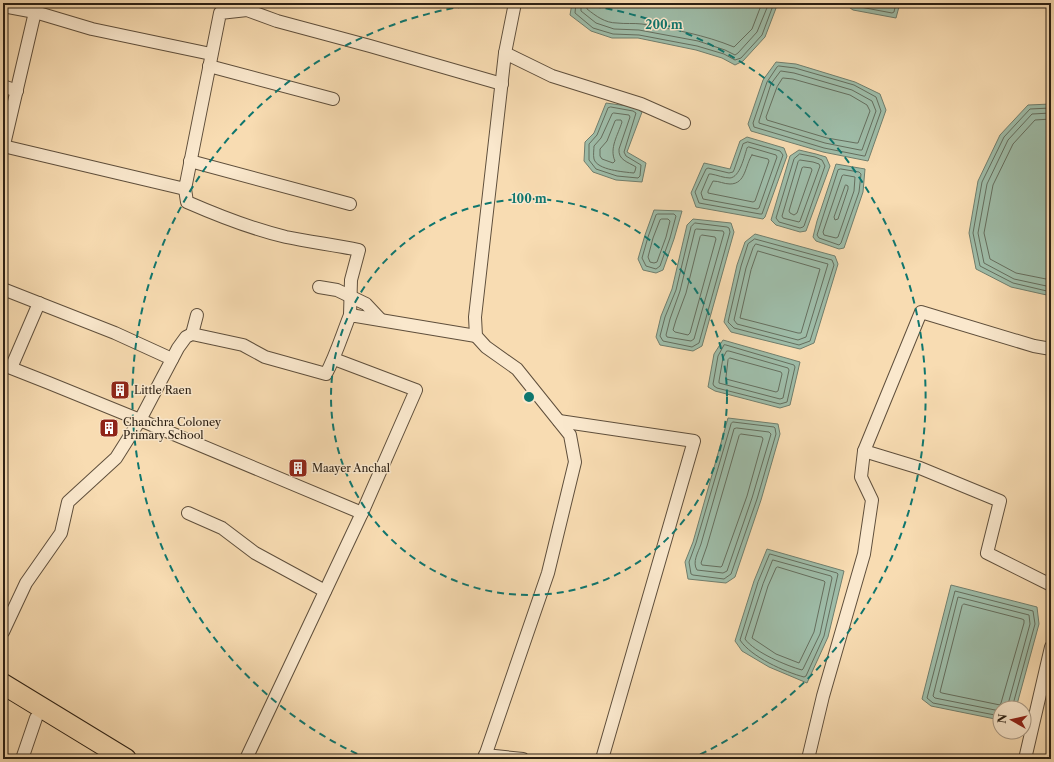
<svg xmlns="http://www.w3.org/2000/svg" width="1054" height="762" font-family="'Libre Caslon Text',serif">
  <style>
    .water { fill: #9ebca8; stroke: #707e6d }
    .lines { fill: none; stroke-linecap: round; stroke-linejoin: round }
    .shore { stroke: #656e5e; stroke-width: 1 }
    .minor-casing { stroke: #5f4f3c; stroke-width: 14 }
    .trunk-casing { stroke: #2c2014; stroke-width: 22 }
    .minor { stroke: #fae8cd; stroke-width: 12 }
    .trunk { stroke: #f8dcb2; stroke-width: 20 }
    .ring { fill: none; stroke: #0f766e; stroke-width: 2; stroke-dasharray: 7 5 }
    .labels { text-anchor: middle; stroke-width: 3; stroke-linejoin: round; paint-order: stroke }
    .poi-label { font-size: 11px; fill: #2c2014; stroke: #fae8cd; text-anchor: start }
    .centre { fill: #0f766e; stroke: #fae8cd; stroke-width: 2 }
    .ring-label { font-size: 12px; text-anchor: middle; font-weight: bold; fill: #0f766e; stroke: #fae8cd; stroke-width: 3; stroke-linejoin: round; paint-order: stroke }
  </style>
  <rect width="100%" height="100%" fill="#f8dcb2"/>
  <filter id="stains"><feTurbulence type="fractalNoise" baseFrequency=".005" numOctaves="4"/><feColorMatrix values="0 0 0 0 .2 0 0 0 0 .09 0 0 0 0 .02 0 0 0 .5 -.17"/></filter>
  <radialGradient id="worn" r=".72"><stop offset=".6" stop-color="#630" stop-opacity="0"/><stop offset="1" stop-color="#630" stop-opacity=".3"/></radialGradient>
  <g class="water">
    <path d="M572 3H778L765 37 743 61 735 65 722 58 696 50 638 38H612L591 31 570 15Z"/>
    <path d="M843 3H900L896 18 853 10Z"/>
    <path d="M776 62 796 64 855 82 880 94 886 110 868 161 823 152 751 131 748 124 763 80Z"/>
    <path d="M606 103 635 107 642 112 627 152 646 163 642 182 616 180 593 172 584 161 585 142 594 133Z"/>
    <path d="M1051 104V296L1011 287 976 269 969 233 978 181 1000 135 1028 105Z"/>
    <path d="M747 137 784 148 787 156 765 217 763 219 696 207 691 193 704 163 730 169 740 141Z"/>
    <path d="M799 150 816 154 826 157 830 166 806 231 800 232 776 225 771 220 790 156Z"/>
    <path d="M836 164 865 169 863 192 844 248 839 249 816 241 813 237 817 221Z"/>
    <path d="M654 210 682 211 674 239 663 270 656 273 643 270 638 259 645 235Z"/>
    <path d="M693 219 731 223 734 232 702 346 693 351 660 345 656 337 661 316 672 289 687 225Z"/>
    <path d="M755 234 835 256 838 264 814 343 800 349 731 332 724 322 737 265 745 242Z"/>
    <path d="M723 340 800 362 790 405 780 408 715 391 708 387 714 354Z"/>
    <path d="M728 418 778 424 780 434 761 500 735 577 726 583 688 579 685 562 693 542Z"/>
    <path d="M767 549 844 571 828 637 807 683 769 667 742 651 735 641 754 581Z"/>
    <path d="M951 585 1037 607 1039 624 1016 708H1000V720L931 706 922 699Z"/>
  </g>
  <g class="lines">
    <g class="shore">
      <path d="M576 3 575 13 593 28 613 34 639 35 697 46 724 54 735 60 741 58 762 35 774 3"/>
      <path d="M581 3V11L596 23 614 29 639 30 698 41 725 50 735 55 738 53 757 32 769 3"/>
      <path d="M587 3V9C596 16 605 23 617 23 625 24 634 23 642 24 673 29 705 35 734 47L752 29 762 3"/>
      <path d="M850 3 855 6 892 13 894 12 896 3"/>
      <path d="M779 66 795 68 854 85 876 97 881 111 865 156H864L824 148 754 127 753 123 767 82 777 67Z"/>
      <path d="M781 71 794 73 852 90 872 101 876 111 862 150H860L825 143 759 123V121L771 84Z"/>
      <path d="M783 78 793 79 850 95 867 105 870 111 858 143H856L827 138 767 120 766 117 777 87Z"/>
      <path d="M611 107 633 111 636 113 624 152 626 156 641 165 640 176 638 178 617 176 596 169 589 160V144L597 135 608 108Z"/>
      <path d="M1051 108 1030 109 1004 137 982 182 973 233 980 266 1013 283 1051 292"/>
      <path d="M614 113 629 115 630 117 619 149C618 160 628 162 636 167L635 171 634 173C624 172 597 170 594 159 593 155 594 149 594 146L601 138 612 114Z"/>
      <path d="M1051 113 1032 114 1008 140 987 184 978 233 984 263 1014 279 1051 287"/>
      <path d="M1051 119 1035 120 1013 144 993 185 984 233 990 259 1016 273 1051 280"/>
      <path d="M617 120H621L622 122C618 135 609 148 615 161L613 163 602 159 600 156V149L607 141 615 121Z"/>
      <path d="M748 142 780 151 783 155 762 214H760L699 203 695 192 706 169 708 168 729 173 733 172 734 170 743 144Z"/>
      <path d="M749 147 776 155 777 157 759 208 757 209 703 199 701 193 709 174H711C717 175 724 178 730 178 740 177 744 157 747 148Z"/>
      <path d="M800 154 815 157 822 160 825 166 804 226 803 227 800 228 779 222 776 218 794 159Z"/>
      <path d="M752 155 768 159 769 161 755 201 753 202 708 193V191L713 181C719 181 724 184 730 184 746 184 745 165 752 155Z"/>
      <path d="M800 160 813 162 819 164 820 166 800 221 799 222 783 218 782 216 798 162Z"/>
      <path d="M804 167 811 168 812 170 797 213 794 215 790 213 789 211 802 168Z"/>
      <path d="M841 169 859 172 861 174 859 192 841 243 839 245 819 238 817 235 838 170Z"/>
      <path d="M844 175 855 177 854 191 838 237 836 238 824 235 823 232 842 176Z"/>
      <path d="M846 185 848 186V189L838 219 835 220 834 217 845 186Z"/>
      <path d="M658 214H674L676 216 670 238 660 266 656 269 646 266 642 258 648 237 656 215Z"/>
      <path d="M662 219H668L670 221 666 237 657 262 654 263 650 262 648 257 653 238 660 220Z"/>
      <path d="M695 223 727 227 729 228 730 232 699 343 692 347 663 341 660 336 665 317 676 290 691 227Z"/>
      <path d="M697 229 723 231 724 233 694 339 691 341 667 337 666 335 670 319 680 291 695 230Z"/>
      <path d="M702 235 715 237 716 239 690 333 688 335 675 332 673 330 676 320 686 293 700 237Z"/>
      <path d="M755 239 832 260 834 265 810 341 799 345 734 328 728 322 741 266 748 244Z"/>
      <path d="M756 244 828 264 806 337 798 340 737 324 734 320 746 268 753 248Z"/>
      <path d="M758 251 820 269 801 333H798L740 318 751 270Z"/>
      <path d="M726 345 794 365 795 367 787 402 780 404 717 388 714 386 713 384 718 356 724 345Z"/>
      <path d="M727 351H729L788 368 789 370 783 398 780 399 719 383V381L723 358Z"/>
      <path d="M730 358 781 372 782 374 778 391 776 392 726 379V377L728 360Z"/>
      <path d="M733 422 774 427 775 428 776 434 757 499 731 574 724 579 693 575 691 574 689 562 696 543 731 424Z"/>
      <path d="M737 428 769 432 771 434 752 498 727 571 723 573 697 570C692 562 698 553 701 544L734 429Z"/>
      <path d="M741 434 762 437 763 439 747 496 722 566 721 567 702 565 701 563 707 546 739 436Z"/>
      <path d="M770 554 837 573 838 574 824 636 806 676 804 677C785 672 751 657 740 640L758 582Z"/>
      <path d="M773 560 831 576 832 578 820 634 803 669 802 670C787 666 754 652 745 639L763 584Z"/>
      <path d="M778 567 824 581 825 582 814 632 799 663 776 654 752 638 768 586 776 568Z"/>
      <path d="M964 604 1022 619 1024 620V623L1001 703 1000 705 942 693 940 692 962 606Z"/>
      <path d="M1000 711 935 698 933 696 958 597 1029 615 1030 624 1007 708"/>
      <path d="M1000 716 933 703 927 698 955 591 1033 611 1035 624 1012 708"/>
    </g>
    <g class="minor-casing">
      <g id="minor">
        <path d="M3 6 35 12 92 29 211 54"/>
        <path d="M505 53 552 76 641 104 684 123"/>
        <path d="M209 66 333 99"/>
        <path d="M3 86 17 91"/>
        <path d="M3 146 185 189 220 13 247 10 277 21 370 46 502 84"/>
        <path d="M3 149 35 12V3"/>
        <path d="M190 161 350 204"/>
        <path d="M185 189 187 202C219 216 252 229 286 237 310 242 335 245 359 250L351 280 350 315"/>
        <path d="M319 287 337 290 366 304 381 320"/>
        <path d="M3 289 115 333 172 359"/>
        <path d="M39 303 11 368 49 383 140 420 178 348 186 337 192 334 243 345 265 357 326 374C336 355 342 335 350 315L476 336"/>
        <path d="M192 334 197 315"/>
        <path d="M559 421 694 441 602 759"/>
        <path d="M864 451 920 468 1000 501 987 553 1051 585"/>
        <path d="M188 513 222 528 255 553 325 591"/>
        <path d="M3 632 26 583 61 533 68 502 116 458 140 420 362 513 416 390 334 359"/>
        <path d="M485 755 523 759"/>
        <path d="M22 759 36 718"/>
        <path d="M246 759 362 513"/>
        <path d="M484 759 548 573 575 462 570 435 517 369 486 347 476 336 475 317 505 53 515 3"/>
        <path d="M808 759 823 696 864 554 872 500 861 477 864 451 921 312 1034 346 1051 349"/>
        <path d="M1025 759 1051 647"/>
      </g>
    </g>
    <g class="trunk-casing">
      <path id="trunk" d="M3 684 126 759"/>
    </g>
    <use href="#minor" class="minor"/>
    <use href="#trunk" class="trunk"/>
  </g>
  <g class="ring">
    <circle cx="529" cy="397" r="198"/>
    <path d="M368 759A396 396 0 0 1 488 3M570 3A396 396 0 0 1 690 759"/>
  </g>
  <defs>
    <g id="building-square" transform="scale(1)"><rect x="-9" y="-9" width="18" height="18" rx="4" fill="#8f2418" stroke="#fae8cd"/><path d="M-4-6H4V6H1V3H-1V6H-4ZM-2.5-4.3h1.7v1.8h-1.7ZM.8-4.3h1.7v1.8H.8ZM-2.5-1h1.7V.8h-1.7ZM.8-1h1.7V.8H.8Z" fill="#fff"/></g>
  </defs>
  <g fill-rule="evenodd">
    <use href="#building-square" x="120" y="390"/>
    <use href="#building-square" x="109" y="428"/>
    <use href="#building-square" x="298" y="468"/>
  </g>
  <g class="labels">
    <g class="poi-label">
      <text x="134" y="394">Little Raen</text>
      <text x="123" y="426">Chanchra Coloney<tspan x="123" dy="13">Primary School</tspan></text>
      <text x="312" y="472">Maayer Anchal</text>
    </g>
  </g>
  <circle cx="529" cy="397" r="6" class="centre"/>
  <g class="ring-label">
    <text x="664" y="29">200 m</text>
    <text x="529" y="203">100 m</text>
  </g>
  <rect width="1054" height="762" fill="none" stroke="#f8dcb2" stroke-width="16"/>
  <rect x="4" y="4" width="1046" height="754" fill="none" stroke="#2c2014" stroke-width="2"/>
  <rect x="8" y="8" width="1038" height="746" fill="none" stroke="#2c2014"/>
  <g transform="translate(1012 720) rotate(278)"><circle r="19" fill="#fae8cd" stroke="#a89883"/>
  <path d="M0-3L7 15L0 10L-7 15Z" fill="#8f2418"/>
  <text y="-6" font-size="11" font-weight="bold" text-anchor="middle" fill="#2c2014">N</text>
  </g>
  <rect width="100%" height="100%" filter="url(#stains)"/>
  <rect width="100%" height="100%" fill="url(#worn)"/>
</svg>
